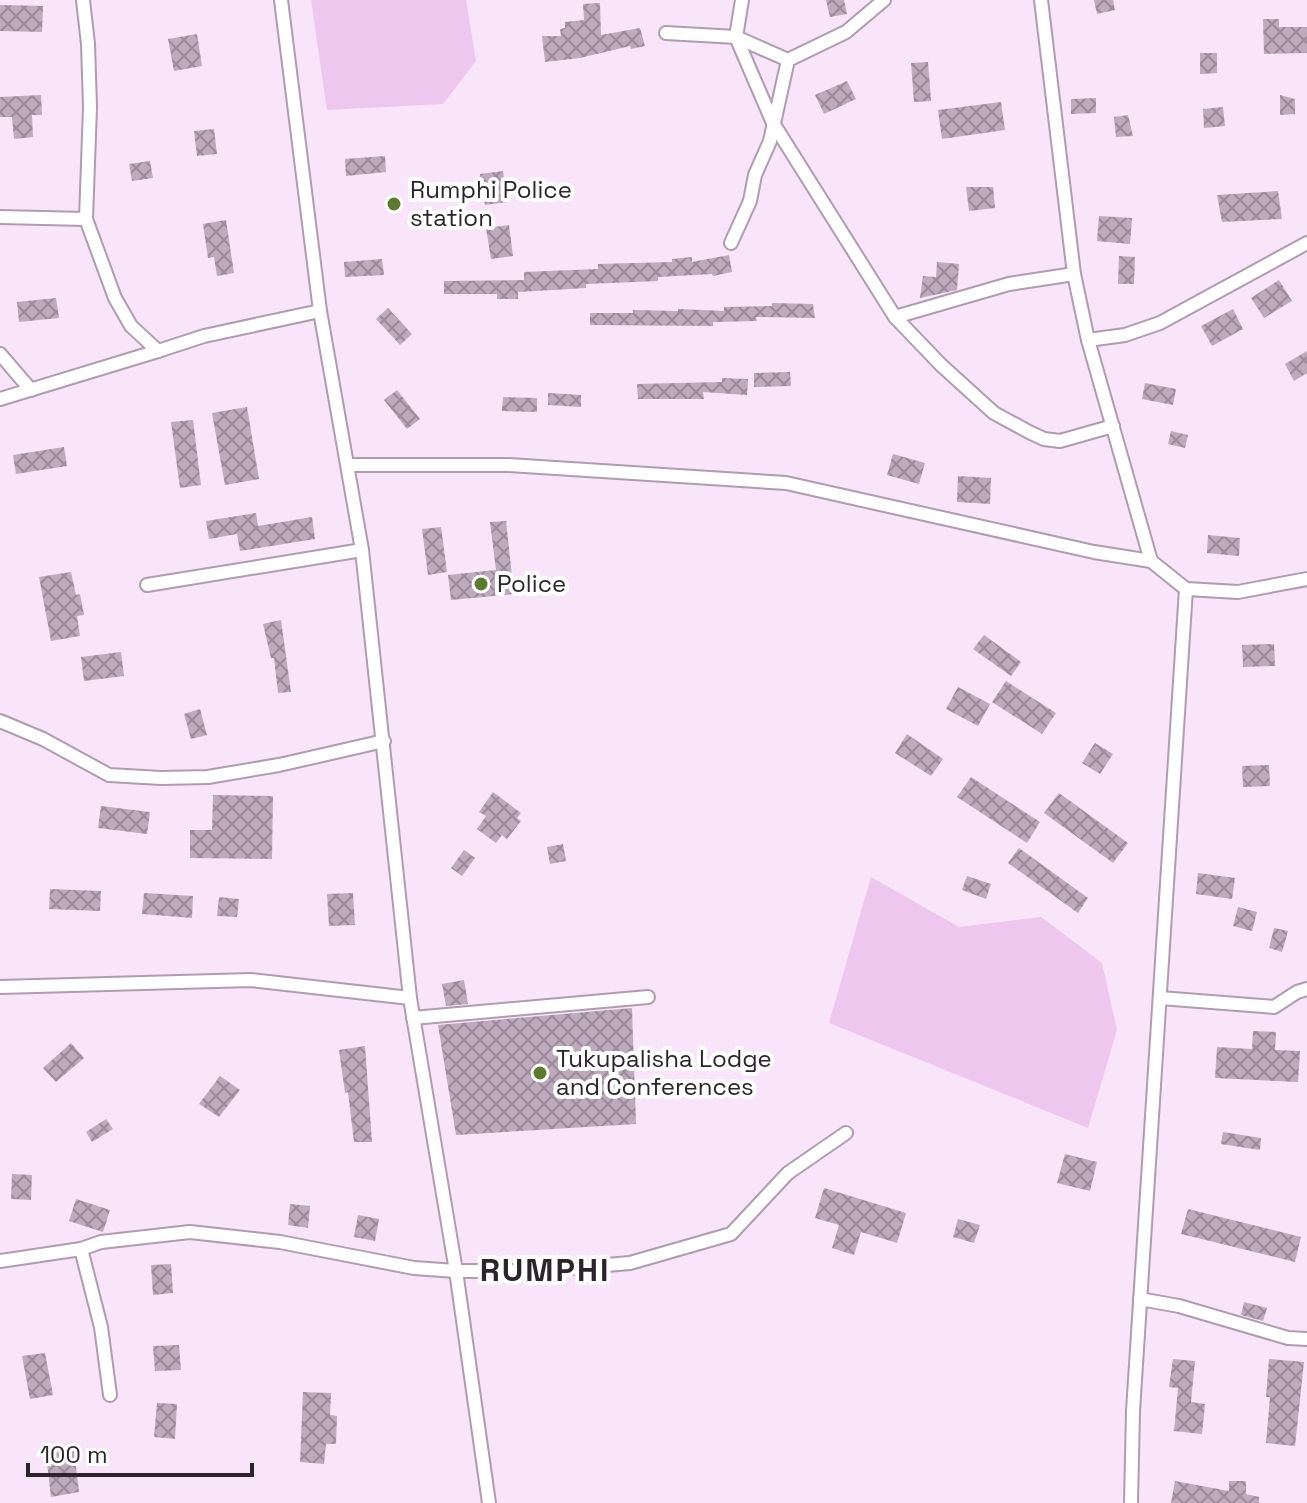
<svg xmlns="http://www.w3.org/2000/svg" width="1307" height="1503" font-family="'Space Grotesk',sans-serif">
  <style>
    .pitch { fill: #edc7ed }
    .building { fill: url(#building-cross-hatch) }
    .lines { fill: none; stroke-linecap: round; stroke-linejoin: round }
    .minor-casing { stroke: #af9caf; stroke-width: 16 }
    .minor { stroke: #fff; stroke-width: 12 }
    .poi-dot { fill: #5c792e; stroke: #fff; stroke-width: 3 }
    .labels { text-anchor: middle; stroke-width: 8; stroke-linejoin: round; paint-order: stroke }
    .poi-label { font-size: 24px; fill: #2c242c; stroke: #fff; text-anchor: start }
    .district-label { font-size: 32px; font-weight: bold; letter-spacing: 2px; fill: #2c242c; stroke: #fff }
  </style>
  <defs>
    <pattern id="building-cross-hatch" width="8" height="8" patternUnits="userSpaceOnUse" patternTransform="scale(2)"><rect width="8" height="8" fill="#bdaabd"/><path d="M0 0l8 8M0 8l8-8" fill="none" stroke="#9a8a9a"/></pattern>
  </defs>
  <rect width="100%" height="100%" fill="#f9e5f9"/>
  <g class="pitch">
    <path d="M311 0H466L476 61 443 104 327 110Z"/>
    <path d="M871 877 959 927 1041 917 1102 963 1117 1030 1088 1128 829 1023Z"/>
  </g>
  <g class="building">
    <path d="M826 0H844L847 14 830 17Z"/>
    <path d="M1094 0H1113L1115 10 1097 14Z"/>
    <path d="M600 3 601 35 640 28 645 46 631 49 630 46 580 58 545 62 542 36H561L560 29 565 28V22L584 20 583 4Z"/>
    <path d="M0 5 43 6 42 32 0 31Z"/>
    <path d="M1263 19H1279V27H1307V53L1264 54Z"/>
    <path d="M197 34 202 66 174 71 168 39Z"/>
    <path d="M1200 53H1217V73L1200 74Z"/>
    <path d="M928 62 931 101 914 102 911 63Z"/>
    <path d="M847 81 856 99 824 114 815 95Z"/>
    <path d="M41 95 42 115H32L33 137 14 139 12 117H0V97Z"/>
    <path d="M1280 95 1295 99V114L1280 115Z"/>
    <path d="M1096 98V113L1071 114V99Z"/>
    <path d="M1001 102 1005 130 942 139 938 110Z"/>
    <path d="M1223 107 1225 126 1204 128 1203 109Z"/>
    <path d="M1128 115 1133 136 1116 137 1114 117Z"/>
    <path d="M214 129 217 154 197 156 194 131Z"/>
    <path d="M385 156 386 172 346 176 345 159Z"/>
    <path d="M150 161 153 178 132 181 129 164Z"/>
    <path d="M503 171 507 202 485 205 480 174Z"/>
    <path d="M966 187H993L995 208 969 211Z"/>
    <path d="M1278 191 1282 219 1222 222 1217 195Z"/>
    <path d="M1099 216 1132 218 1130 244 1097 241Z"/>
    <path d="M226 220 234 273 217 276 214 257 208 258 203 224Z"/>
    <path d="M509 225 513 256 491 259 486 228Z"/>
    <path d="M729 255 732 272 713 276 712 274 658 277V281L586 284V288L518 292V299H497V294H444V281L524 280V272L598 269V264L672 262V259L692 257V262Z"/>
    <path d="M1119 256 1135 257 1134 284H1118Z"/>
    <path d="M382 259 384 275 345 277 344 262Z"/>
    <path d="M937 262 959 264 957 290 920 298 923 276 936 277Z"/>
    <path d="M1279 280 1292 301 1264 318 1251 298Z"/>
    <path d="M56 298 59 318 19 322 17 302Z"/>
    <path d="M772 303 813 304 815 318 756 317 757 321 713 322V326L590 325V313H633V310L678 311V309L724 311V307L772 306Z"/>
    <path d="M388 308 412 334 400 345 376 319Z"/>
    <path d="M1233 309 1243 329 1212 346 1201 326Z"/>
    <path d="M1307 351V373L1294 381 1285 364Z"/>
    <path d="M790 372 791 386 754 387V373Z"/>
    <path d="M722 378 748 379 747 395 703 392 704 399H638L637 384 722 382Z"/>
    <path d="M1145 383 1176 389 1173 405 1142 399Z"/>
    <path d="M397 390 420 419 407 429 384 400Z"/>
    <path d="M548 393 581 395V407L548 405Z"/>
    <path d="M503 397 537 398V412L502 411Z"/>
    <path d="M247 407 259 479 225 485 212 413Z"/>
    <path d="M193 420 201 485 180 488 171 422Z"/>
    <path d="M1171 431 1188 435 1185 448 1168 444Z"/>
    <path d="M64 447 67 466 16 474 13 455Z"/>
    <path d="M893 454 925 463 919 484 887 475Z"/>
    <path d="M958 476 991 478 990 504 957 502Z"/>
    <path d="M256 513 258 526 312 517 315 539 240 551 237 534 209 539 206 521Z"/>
    <path d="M506 521 514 594 451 600 448 575 496 570 490 522Z"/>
    <path d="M441 527 447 572 428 575 422 529Z"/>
    <path d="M1208 535 1240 538 1239 556 1207 553Z"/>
    <path d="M71 572 76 595 80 594 84 615 77 616 80 636 51 641 39 577Z"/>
    <path d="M281 620 291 692 278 693 274 658H271L263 624Z"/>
    <path d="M984 635 1021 662 1011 676 973 649Z"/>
    <path d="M1274 644 1275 666 1243 667 1242 645Z"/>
    <path d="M121 652 124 676 84 681 81 657Z"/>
    <path d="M1006 681 1056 713 1042 734 992 702Z"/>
    <path d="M958 687 990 704 978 726 946 709Z"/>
    <path d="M200 709 207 735 191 739 184 714Z"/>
    <path d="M907 734 943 759 931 776 895 753Z"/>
    <path d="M1095 743 1113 754 1100 774 1082 763Z"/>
    <path d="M1269 765 1270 786 1243 787 1242 766Z"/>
    <path d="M971 777 1040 822 1027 843 957 797Z"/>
    <path d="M493 792 521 813 517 818 521 821 507 839 502 835 496 843 477 829 486 816 479 812Z"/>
    <path d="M1059 793 1128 843 1113 863 1044 813Z"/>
    <path d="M213 795 273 796 272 859 190 858V830H212Z"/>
    <path d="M101 806 150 812 147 834 98 828Z"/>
    <path d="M563 844 566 861 550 864 547 847Z"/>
    <path d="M1019 848 1088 898 1078 913 1008 863Z"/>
    <path d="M464 850 475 858 462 876 451 868Z"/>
    <path d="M1198 873 1235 878 1232 899 1196 894Z"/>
    <path d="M967 876 991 884 986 899 962 890Z"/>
    <path d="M50 889 101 891 100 911 49 909Z"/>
    <path d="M144 893 193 896 192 918 142 914Z"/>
    <path d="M353 893 355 925 329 926 327 894Z"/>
    <path d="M219 897 239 899 237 917 217 916Z"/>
    <path d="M1238 907 1257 912 1252 931 1233 926Z"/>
    <path d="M1274 928 1288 931 1282 952 1269 948Z"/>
    <path d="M464 980 468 1004 446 1006 442 984Z"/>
    <path d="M632 1008 636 1124 456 1135 438 1025Z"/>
    <path d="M1253 1031 1276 1032 1275 1050 1300 1051 1298 1082 1215 1078 1217 1047 1252 1049Z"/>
    <path d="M71 1043 84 1058 56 1082 43 1068Z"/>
    <path d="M365 1046 372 1142H354L348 1092 345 1093 339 1050Z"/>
    <path d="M220 1076 240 1090 219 1117 199 1104Z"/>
    <path d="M106 1119 113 1129 92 1142 86 1132Z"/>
    <path d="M1223 1132 1261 1138 1260 1150 1221 1144Z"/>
    <path d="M1065 1154 1097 1162 1090 1191 1057 1183Z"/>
    <path d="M12 1174 32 1175 31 1200 11 1199Z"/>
    <path d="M824 1188 906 1213 897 1243 861 1232 854 1255 832 1248 839 1225 815 1218Z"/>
    <path d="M76 1199 110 1210 103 1232 69 1221Z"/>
    <path d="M290 1204 310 1206 308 1228 288 1225Z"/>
    <path d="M1188 1209 1301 1237 1295 1262 1181 1234Z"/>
    <path d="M358 1215 379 1219 375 1241 354 1237Z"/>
    <path d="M958 1219 980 1225 974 1243 953 1237Z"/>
    <path d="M171 1264 173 1293 153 1295 151 1265Z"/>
    <path d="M1244 1302 1267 1308 1263 1321 1241 1315Z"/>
    <path d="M179 1345 181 1370 155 1371 153 1346Z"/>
    <path d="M45 1353 53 1395 30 1399 22 1356Z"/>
    <path d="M1173 1359 1195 1361 1191 1402 1205 1404 1202 1434 1174 1431 1178 1388 1169 1387Z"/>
    <path d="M1269 1359 1304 1362 1295 1446 1266 1443 1270 1397H1266Z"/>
    <path d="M303 1392 331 1393 330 1415 337 1416 336 1444H326L324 1464 300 1462Z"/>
    <path d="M157 1403 177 1404 175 1439 154 1437Z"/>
    <path d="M74 1450 79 1492 51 1497 46 1454Z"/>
    <path d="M1175 1481 1229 1491V1481H1246V1494L1259 1497V1503H1171Z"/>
  </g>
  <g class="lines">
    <g class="minor-casing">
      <g id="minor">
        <path d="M83 0 88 44 90 107 86 219 115 298 131 326 158 351 204 336 320 311"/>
        <path d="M281 0 320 311 362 550 410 998 456 1271 489 1503"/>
        <path d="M742 0 736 37 773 123 895 317 941 365 994 413 1029 432 1044 439 1060 441 1113 426"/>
        <path d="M1041 0 1074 274 1088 340 1151 561"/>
        <path d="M666 33 736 37 788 60"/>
        <path d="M0 217 86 219"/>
        <path d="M731 243 750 201 755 175 770 141 788 60 846 32 884 0"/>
        <path d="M895 317 1009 284 1074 274"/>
        <path d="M1088 340 1125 335 1160 323 1307 243"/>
        <path d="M0 354 31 390"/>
        <path d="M0 399 158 351"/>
        <path d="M349 465H509L786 483 1094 552 1151 561 1186 589 1238 592 1307 579"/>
        <path d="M147 585 362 550"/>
        <path d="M0 721 43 739 109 775 161 778 208 777 279 765 384 741"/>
        <path d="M0 987 251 980 410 998"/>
        <path d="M1160 998 1274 1007 1297 992 1307 989"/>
        <path d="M413 1018 648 997"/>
        <path d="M81 1249 101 1327 110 1395"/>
        <path d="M0 1261 81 1249 101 1242 190 1232 280 1242 414 1268 456 1271H535L630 1263 731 1234 788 1173 846 1133"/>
        <path d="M1140 1299 1179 1306 1288 1338 1307 1339"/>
        <path d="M1131 1503 1133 1411 1186 589"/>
      </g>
    </g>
    <use href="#minor" class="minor"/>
  </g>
  <g class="poi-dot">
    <circle cx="394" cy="204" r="8"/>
    <circle cx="481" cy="584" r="8"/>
    <circle cx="540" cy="1073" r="8"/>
  </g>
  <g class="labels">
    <g class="poi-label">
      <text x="410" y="198">Rumphi Police<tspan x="410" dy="28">station</tspan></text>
      <text x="497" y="592">Police</text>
      <text x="556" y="1067">Tukupalisha Lodge<tspan x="556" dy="28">and Conferences</tspan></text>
    </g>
    <g class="district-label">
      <text x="545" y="1281">RUMPHI</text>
    </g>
  </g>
  <path d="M28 1463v12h224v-12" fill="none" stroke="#2c242c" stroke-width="4"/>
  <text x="40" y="1463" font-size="24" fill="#2c242c" stroke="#ffffff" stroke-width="6" paint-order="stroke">100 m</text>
</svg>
